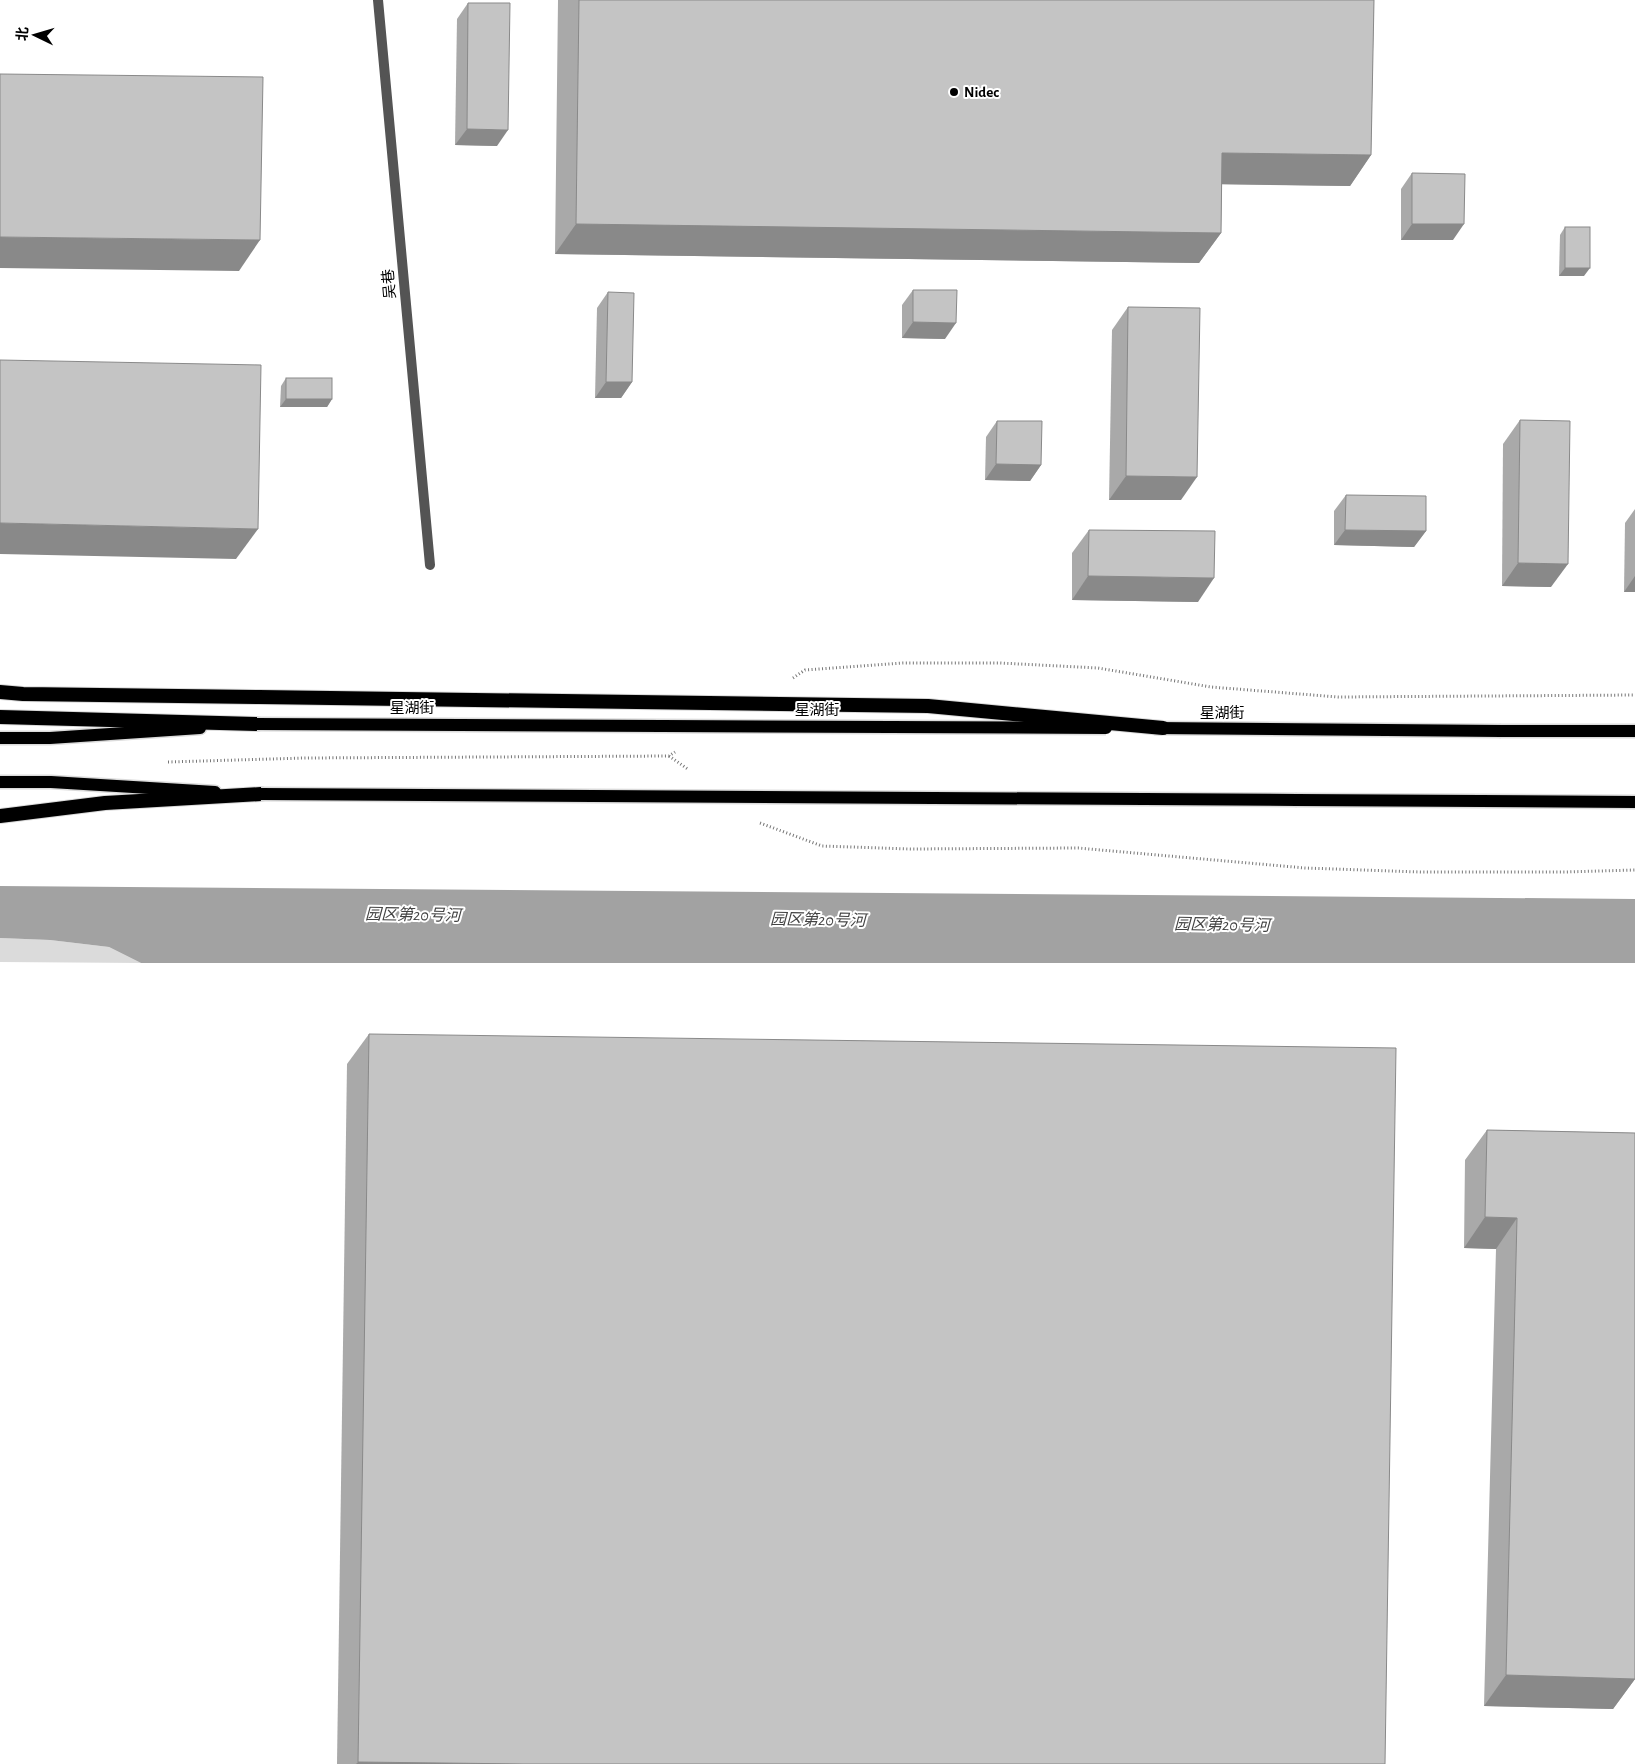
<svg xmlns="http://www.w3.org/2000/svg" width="1635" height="1764" font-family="'Alegreya Sans','Noto Sans SC',sans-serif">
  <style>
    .green { fill: #dbdbdb }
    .water { fill: #a2a2a2 }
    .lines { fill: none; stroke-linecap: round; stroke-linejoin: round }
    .primary-casing { stroke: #dbdbdb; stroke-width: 15 }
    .trunk-casing { stroke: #dbdbdb; stroke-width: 16 }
    .path { stroke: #767676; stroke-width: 3; stroke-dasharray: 1 2.5; stroke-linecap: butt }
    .tertiary { stroke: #545454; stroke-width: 10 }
    .primary { stroke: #000; stroke-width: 12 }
    .trunk { stroke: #000; stroke-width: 14 }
    .primary-bridge-casing { stroke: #dbdbdb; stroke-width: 15; stroke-linecap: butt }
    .trunk-bridge-casing { stroke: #dbdbdb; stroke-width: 16; stroke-linecap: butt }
    .primary-bridge { stroke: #000; stroke-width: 12 }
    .trunk-bridge { stroke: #000; stroke-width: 14 }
    .wall { fill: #a9a9a9 }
    .shaded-wall { fill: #898989 }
    .building { fill: #c4c4c4; stroke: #898989 }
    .poi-dot { fill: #000; stroke: #fff; stroke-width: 2 }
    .labels { text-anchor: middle; stroke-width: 4; stroke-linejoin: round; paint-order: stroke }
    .poi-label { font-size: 15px; font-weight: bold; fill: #000; stroke: #fff; text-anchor: start }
    .street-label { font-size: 15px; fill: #000; stroke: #fff }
    .water-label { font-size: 16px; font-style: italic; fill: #434343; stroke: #fff }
  </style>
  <rect width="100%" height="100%" fill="#fff"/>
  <path class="green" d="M0 938 50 940 109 947 141 963 0 962Z"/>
  <path class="water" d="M0 886 1635 899V963H141L109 947 50 940 0 938Z"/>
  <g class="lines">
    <g class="primary-casing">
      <g id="primary">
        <path d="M1501 731H1635"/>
        <path d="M0 738H50L200 728"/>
        <path d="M0 782H51L215 792"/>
        <path d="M1297 800 1635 802"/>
      </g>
    </g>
    <g class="trunk-casing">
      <g id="trunk">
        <path d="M0 692 23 694 259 697"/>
        <path d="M0 717 257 724"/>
        <path d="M0 816 105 803 261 794"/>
      </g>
    </g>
    <g class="path">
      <path d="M793 678 805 670 903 663H1000L1098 668 1211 687 1338 697 1635 695"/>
      <path d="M669 756 689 770"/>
      <path d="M168 762 305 758 669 756 675 752"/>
      <path d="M760 823 822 846 910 849 1078 848 1305 868 1420 872H1565L1635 870"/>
    </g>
    <path class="tertiary" d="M378 0 430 565"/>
    <use href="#primary" class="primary"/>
    <use href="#trunk" class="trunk"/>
    <g class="primary-bridge-casing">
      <g id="primary-bridge">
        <path d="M257 724 1106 728"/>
        <path d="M1154 728 1501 731"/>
        <path d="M261 794 1297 800"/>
      </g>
    </g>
    <g class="trunk-bridge-casing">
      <path id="trunk-bridge" d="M259 697 928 706 1163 728"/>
    </g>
    <use href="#primary-bridge" class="primary-bridge"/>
    <use href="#trunk-bridge" class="trunk-bridge"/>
  </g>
  <g class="wall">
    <path d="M558 0H1374L1371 155 1350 186 1222 184 1221 233 1199 263 555 254Z"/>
    <path d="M468 3 497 146 455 145 457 19Z"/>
    <path d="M1412 173 1453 240H1401V189Z"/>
    <path d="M1565 227 1584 276H1559L1560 235Z"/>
    <path d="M913 290 945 339 902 338V305Z"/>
    <path d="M608 292 632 382 621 398H595L597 308Z"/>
    <path d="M1128 307 1181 500H1109L1112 330Z"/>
    <path d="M286 378 332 399 327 407H280L281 386Z"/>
    <path d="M1520 420 1551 587 1502 586 1503 444Z"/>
    <path d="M997 421 1041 465 1030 481 985 480 986 437Z"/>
    <path d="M1346 495 1426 531 1414 547 1334 545V511Z"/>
    <path d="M1635 509V592H1624L1625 523Z"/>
    <path d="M1089 530 1198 602 1072 600V553Z"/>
    <path d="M369 1034 1385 1764H337L347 1064Z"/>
    <path d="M1487 1130 1635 1133V1679L1613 1709 1484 1706 1496 1249 1464 1248 1465 1160Z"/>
  </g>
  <g class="shaded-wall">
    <path d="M467 129 508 130 497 146 455 145Z"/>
    <path d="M1222 153 1371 155 1350 186 1201 184Z"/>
    <path d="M576 224 1221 233 1199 263 555 254Z"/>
    <path d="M1412 224H1464L1453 240H1401Z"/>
    <path d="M0 237 260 240 239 271 0 268Z"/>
    <path d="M1565 268H1590L1584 276H1559Z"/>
    <path d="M913 322 956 323 945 339 902 338Z"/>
    <path d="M606 382H632L621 398H595Z"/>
    <path d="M286 399H332L327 407H280Z"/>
    <path d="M996 464 1041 465 1030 481 985 480Z"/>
    <path d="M1126 476 1197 477 1181 500H1109Z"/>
    <path d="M0 523 258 529 236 559 0 554Z"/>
    <path d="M1345 530 1426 531 1414 547 1334 545Z"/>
    <path d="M1518 563 1568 564 1551 587 1502 586Z"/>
    <path d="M1088 576 1214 578 1198 602 1072 600Z"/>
    <path d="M1635 576V592H1624Z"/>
    <path d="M1485 1217 1517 1218 1496 1249 1464 1248Z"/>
    <path d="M1506 1675 1635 1679 1613 1709 1484 1706Z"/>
    <path d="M358 1762 524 1764H356Z"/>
  </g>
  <g class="building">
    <path d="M579 0H1374L1371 155 1222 153 1221 233 576 224Z"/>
    <path d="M468 3H510L508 130 467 129Z"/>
    <path d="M0 74 263 77 260 240 0 237Z"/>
    <path d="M1412 173 1465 174 1464 224H1412Z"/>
    <rect x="1565" y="227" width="25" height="41"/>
    <path d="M913 290H957L956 323 913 322Z"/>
    <path d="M608 292 634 293 632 382H606Z"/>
    <path d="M1128 307 1200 308 1197 477 1126 476Z"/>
    <path d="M0 360 261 365 258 529 0 523Z"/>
    <rect x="286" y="378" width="46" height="21"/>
    <path d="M1520 420 1570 421 1568 564 1518 563Z"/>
    <path d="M997 421H1042L1041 465 996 464Z"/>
    <path d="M1346 495 1426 496V531L1345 530Z"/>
    <path d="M1089 530 1215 531 1214 578 1088 576Z"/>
    <path d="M369 1034 1396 1048 1385 1764H524L358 1762Z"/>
    <path d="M1487 1130 1635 1133V1679L1506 1675 1517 1218 1485 1217Z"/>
  </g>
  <circle class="poi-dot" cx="954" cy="92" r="5"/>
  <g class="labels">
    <g class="poi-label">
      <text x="964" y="97">Nidec</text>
    </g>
    <g class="street-label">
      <text transform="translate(389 284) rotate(-95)" y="5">吴巷</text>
      <text x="412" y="713">星湖街</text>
      <text x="817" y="715">星湖街</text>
      <text x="1222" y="718">星湖街</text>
    </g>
    <g class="water-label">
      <text transform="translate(413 914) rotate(1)" y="6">园区第20号河</text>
      <text transform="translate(818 919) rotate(1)" y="6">园区第20号河</text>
      <text transform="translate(1222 924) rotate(1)" y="6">园区第20号河</text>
    </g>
  </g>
  <g transform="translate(35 35) rotate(275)" stroke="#ffffff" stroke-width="4" paint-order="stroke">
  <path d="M0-4L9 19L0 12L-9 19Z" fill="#000000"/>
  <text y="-8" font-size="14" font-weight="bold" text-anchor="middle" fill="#000000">北</text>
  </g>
</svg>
